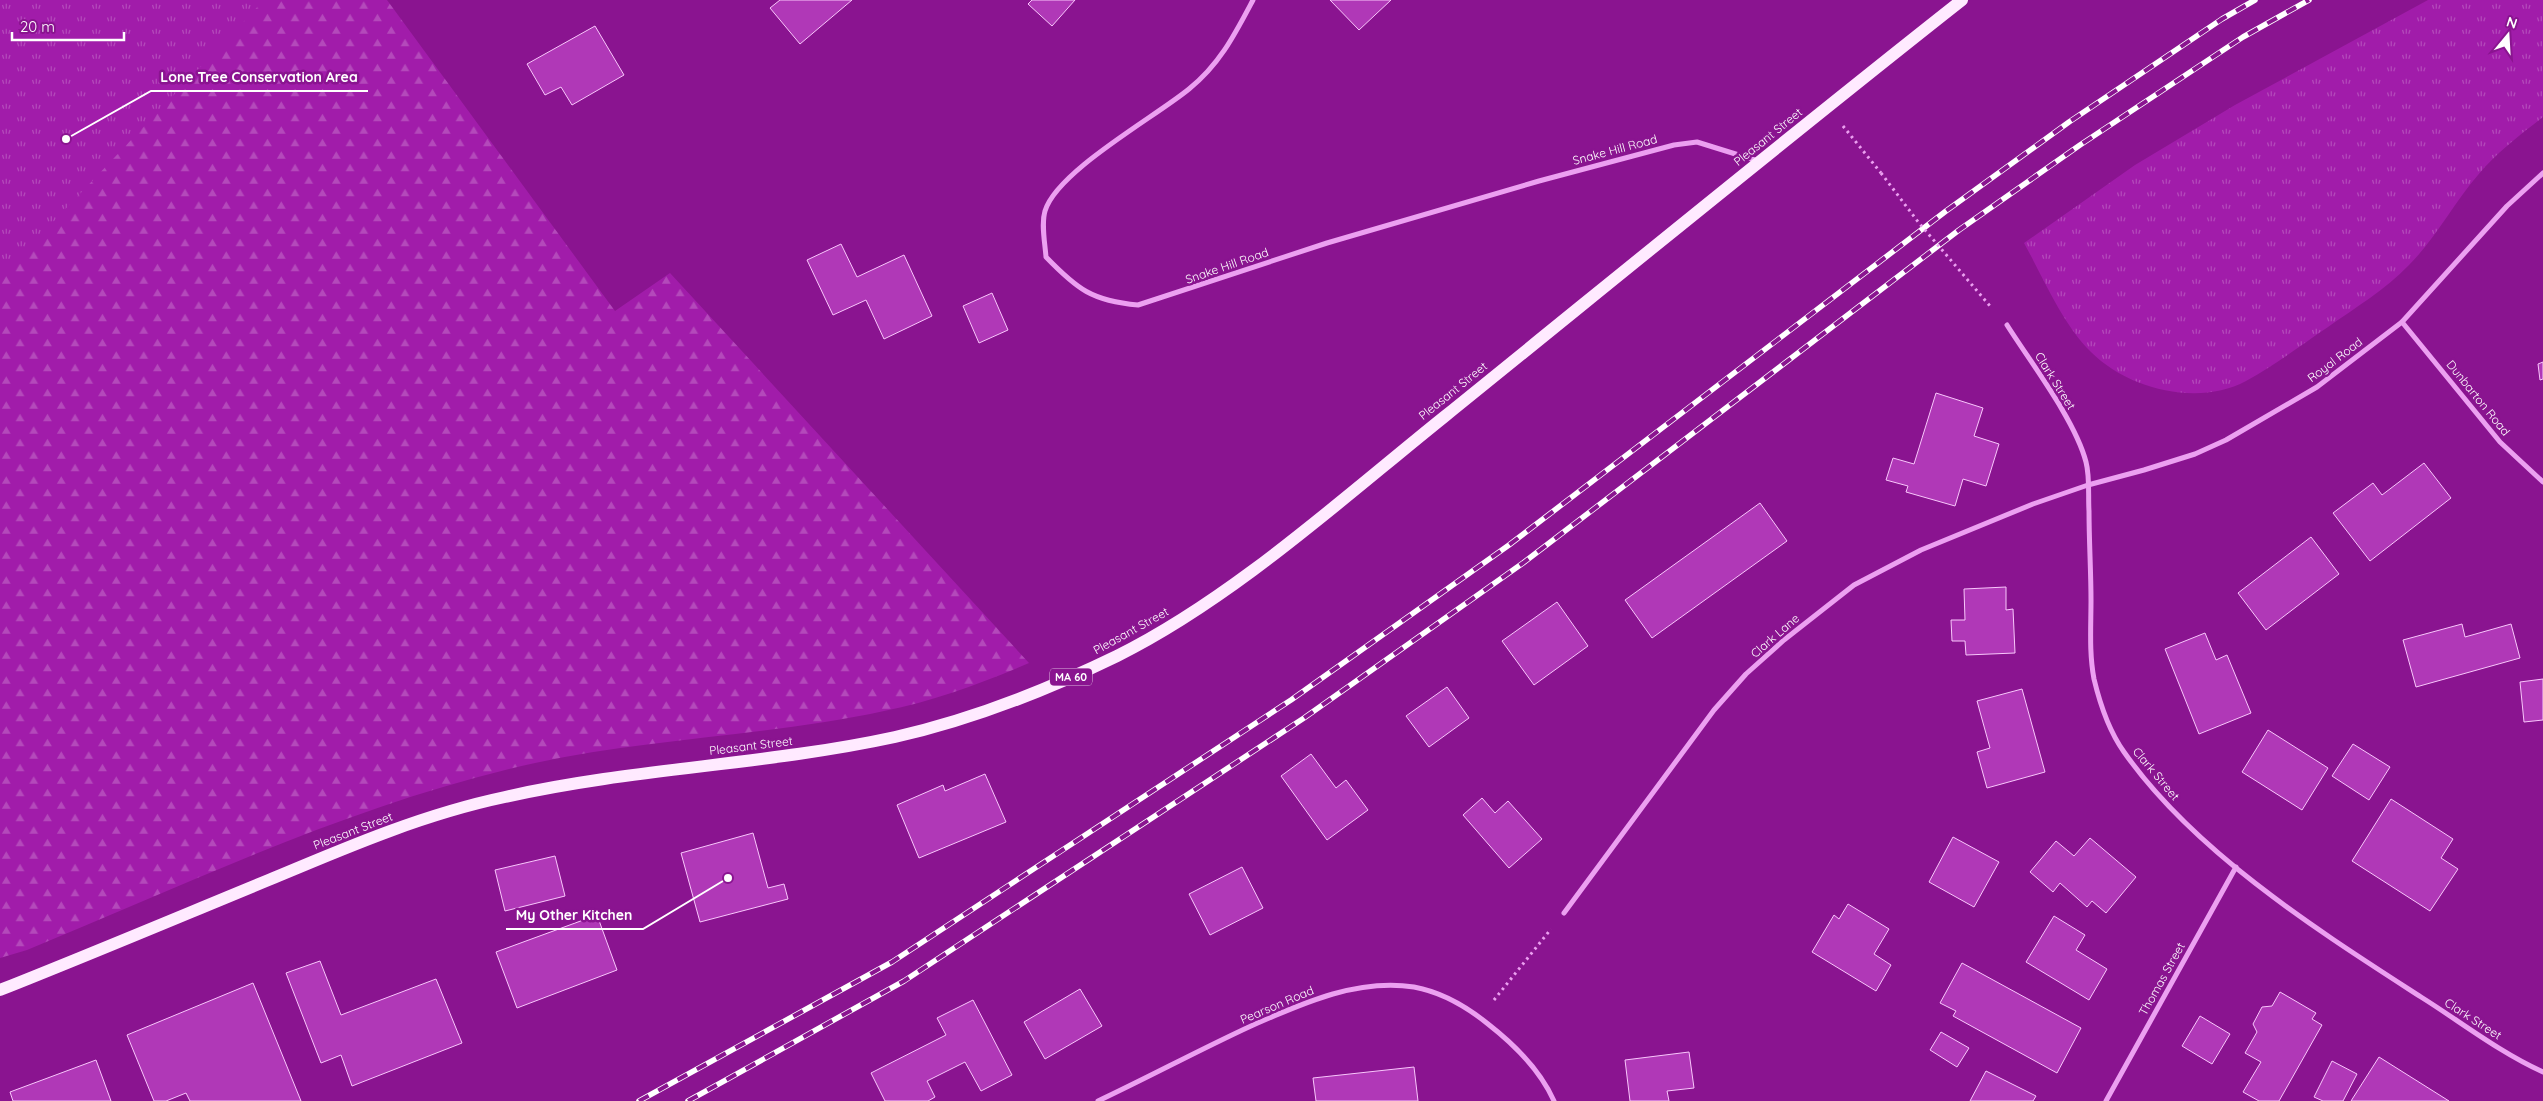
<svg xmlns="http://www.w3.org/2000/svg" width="2543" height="1101" font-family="Quicksand,sans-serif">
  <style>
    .forest { fill: url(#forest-firs) }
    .park { fill: url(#park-tufts) }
    .building { fill: #b038b7; stroke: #f9c7fc }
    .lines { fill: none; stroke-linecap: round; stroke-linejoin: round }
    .path { stroke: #eca0f1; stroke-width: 3; stroke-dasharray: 2.5 4; stroke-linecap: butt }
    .street { stroke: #eca0f1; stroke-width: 5 }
    .primary { stroke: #ffeaff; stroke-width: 12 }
    .rail-casing { stroke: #fff; stroke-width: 5.5 }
    .rail { stroke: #8a1490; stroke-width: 4; stroke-dasharray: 11; stroke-linecap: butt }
    .path-bridge { stroke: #eca0f1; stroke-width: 3; stroke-dasharray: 2.5 4; stroke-linecap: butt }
    .labels { text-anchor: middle; stroke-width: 5; stroke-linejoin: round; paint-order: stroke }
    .shield { fill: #8a1490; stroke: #dcb8de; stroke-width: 1 }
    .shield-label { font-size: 11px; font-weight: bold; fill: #fff }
    .street-label { font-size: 12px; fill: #fff; stroke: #8a1490 }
    .leader { fill: none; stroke: #fff; stroke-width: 2 }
    .callout-dot { fill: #fff; stroke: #8a1490; stroke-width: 2 }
    .callout-label { font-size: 14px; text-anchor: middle; font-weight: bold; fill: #fff; stroke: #8a1490; stroke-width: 5; stroke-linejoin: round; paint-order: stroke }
  </style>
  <defs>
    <pattern id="forest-firs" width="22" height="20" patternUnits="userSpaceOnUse" patternTransform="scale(1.25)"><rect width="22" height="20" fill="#a11caa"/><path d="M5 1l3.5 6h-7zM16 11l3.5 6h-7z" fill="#b449bb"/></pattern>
    <pattern id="park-tufts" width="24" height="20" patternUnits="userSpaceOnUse" patternTransform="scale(1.25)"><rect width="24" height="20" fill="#a11caa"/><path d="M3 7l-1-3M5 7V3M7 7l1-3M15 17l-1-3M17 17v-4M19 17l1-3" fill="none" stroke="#b449bb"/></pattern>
  </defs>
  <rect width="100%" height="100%" fill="#8a1490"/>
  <path class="forest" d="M0 0H387L615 311 670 273 1029 663C982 683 934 701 884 711 769 736 650 738 535 763 358 802 194 881 27 950L0 958Z"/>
  <g class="park">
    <path d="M0 0H264L0 278Z"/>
    <path d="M2428 0H2543V117C2520 135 2496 153 2478 175 2453 204 2436 238 2409 265 2386 289 2355 308 2328 327 2301 345 2274 366 2246 381 2198 407 2128 389 2091 352 2062 323 2044 279 2024 243L2135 165 2235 105Z"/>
  </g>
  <g class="building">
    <path d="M780 0H852L800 44 770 8Z"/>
    <path d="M1032 0H1075L1052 26 1028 4Z"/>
    <path d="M1330 0H1391L1359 30Z"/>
    <path d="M595 26 624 75 572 105 561 87 545 95 527 64Z"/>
    <path d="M841 244 857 277 904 255 932 316 884 339 866 300 833 315 807 260Z"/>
    <path d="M992 293 1008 330 979 343 963 306Z"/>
    <path d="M2543 362V379L2540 380 2538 364Z"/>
    <path d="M1936 393 1983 408 1974 436 1999 444 1986 486 1963 479 1955 506 1906 492 1908 486 1886 480 1893 458 1914 464Z"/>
    <path d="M2424 463 2451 498 2370 561 2333 513 2373 483 2382 495Z"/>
    <path d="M1760 503 1787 541 1652 638 1625 600Z"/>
    <path d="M2311 537 2339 574 2266 630 2238 593Z"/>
    <path d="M2006 587V610L2013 609 2015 653 1966 655 1965 641H1952L1951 620H1965L1964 589Z"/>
    <path d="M1557 602 1588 646 1534 685 1502 641Z"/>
    <path d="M2462 624 2465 637 2511 624 2520 658 2416 687 2403 640Z"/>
    <path d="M2205 633 2216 660 2227 655 2251 713 2199 734 2165 649Z"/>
    <path d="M2543 679V720L2524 722 2520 682Z"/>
    <path d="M1447 687 1469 718 1429 747 1406 716Z"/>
    <path d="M2022 689 2045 772 1987 788 1977 752 1990 748 1977 701Z"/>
    <path d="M2268 730 2328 768 2302 810 2242 772Z"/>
    <path d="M2353 744 2390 767 2369 800 2332 776Z"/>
    <path d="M1311 754 1336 788 1346 780 1368 810 1327 840 1281 776Z"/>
    <path d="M985 774 1006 822 919 858 897 805 943 785 945 791Z"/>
    <path d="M1482 798 1495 813 1508 801 1542 839 1509 868 1463 815Z"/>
    <path d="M2391 799 2453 839 2441 858 2458 869 2430 911 2352 861Z"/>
    <path d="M753 833 768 888 784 884 788 899 700 922 681 853Z"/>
    <path d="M1953 837 1999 862 1974 907 1929 882Z"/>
    <path d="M2090 838 2136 877 2106 913 2092 901 2087 907 2060 883 2053 892 2030 872 2056 841 2074 856Z"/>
    <path d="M555 856 565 896 505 911 495 870Z"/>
    <path d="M1242 867 1263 908 1210 935 1189 894Z"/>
    <path d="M1848 904 1889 929 1874 954 1891 965 1876 991 1812 952 1834 915 1839 919Z"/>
    <path d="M597 915 617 970 517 1008 496 952Z"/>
    <path d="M2054 916 2085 935 2076 950 2107 969 2089 1000 2026 962Z"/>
    <path d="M320 961 341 1015 436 979 462 1043 352 1086 341 1055 321 1063 286 973Z"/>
    <path d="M1962 963 2081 1028 2057 1073 1953 1016 1956 1011 1940 1003Z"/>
    <path d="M253 983 301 1101H190L186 1093 166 1101H154L127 1035Z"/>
    <path d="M1080 989 1102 1026 1045 1059 1024 1022Z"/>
    <path d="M2280 992 2316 1013 2312 1019 2322 1025 2279 1101H2259L2243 1092 2261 1062 2245 1053 2257 1032 2253 1024 2262 1007 2272 1006Z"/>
    <path d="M973 1000 1012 1075 981 1091 965 1062 927 1081 935 1097 928 1101H885L871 1073 946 1035 937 1018Z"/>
    <path d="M2200 1016 2230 1034 2212 1064 2182 1046Z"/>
    <path d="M1941 1032 1969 1048 1957 1067 1930 1050Z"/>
    <path d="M1689 1052 1694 1088 1667 1091 1669 1101H1630L1625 1060Z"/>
    <path d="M2379 1057 2449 1101H2351Z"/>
    <path d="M96 1060 111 1101H13L10 1092Z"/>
    <path d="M2332 1061 2357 1074 2343 1101H2323L2314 1097Z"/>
    <path d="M1414 1067 1418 1101H1316L1313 1078Z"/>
    <path d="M1986 1071 2036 1096 2033 1101H1970Z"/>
  </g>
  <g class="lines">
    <g class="path">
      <path d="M1843 126 1881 173"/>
      <path d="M1494 1000 1551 929"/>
    </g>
    <g class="street">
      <path d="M1253 0C1235 34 1220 64 1189 89 1155 117 1057 171 1045 211 1041 224 1045 243 1046 257 1077 289 1092 301 1138 305L1327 243 1539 181 1674 145 1697 142 1758 161"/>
      <path d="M2402 322 2500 442 2543 482"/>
      <path d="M2007 325C2031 363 2075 420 2086 462 2090 477 2088 496 2089 511 2089 541 2091 571 2091 600 2091 627 2089 653 2094 679 2100 704 2109 731 2124 752 2195 853 2319 931 2421 997 2461 1022 2499 1052 2543 1072"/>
      <path d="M1564 913 1714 710 1746 674 1784 640 1854 585 1921 550 2033 504 2088 485 2144 470 2195 454 2226 440 2317 387 2402 322 2507 206 2543 173"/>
      <path d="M1098 1101C1149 1077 1199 1050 1251 1026 1301 1004 1357 978 1414 987 1441 992 1467 1007 1488 1024 1515 1045 1540 1070 1554 1101"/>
      <path d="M2106 1101 2236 867"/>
    </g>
    <path class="primary" d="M0 990C91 954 181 916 271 879 347 847 424 814 505 797 633 768 766 765 895 737 971 720 1047 690 1117 656 1232 599 1343 498 1444 417 1616 278 1788 137 1962 0"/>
    <g class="rail-casing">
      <g id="rail">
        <path d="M639 1101 892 962 1291 700 1509 545 1946 211 2069 122 2222 19 2255 0"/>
        <path d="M688 1101 904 981 1304 718 1523 563 1959 230 2080 145 2243 37 2309 0"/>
      </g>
    </g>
    <use href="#rail" class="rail"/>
    <path class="path-bridge" d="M1881 173 1919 223 1990 306"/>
  </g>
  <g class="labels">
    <rect class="shield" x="1050" y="668.5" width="42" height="17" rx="4"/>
    <g class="shield-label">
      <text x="1071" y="681">MA 60</text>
    </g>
    <g class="street-label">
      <text transform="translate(1768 137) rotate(-39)" y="4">Pleasant Street</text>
      <text transform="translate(1615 150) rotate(-15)" y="4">Snake Hill Road</text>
      <text transform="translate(1227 266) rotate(-19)" y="4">Snake Hill Road</text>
      <text transform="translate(2335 360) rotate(-37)" y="4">Royal Road</text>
      <text transform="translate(2055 381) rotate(58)" y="4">Clark Street</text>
      <text transform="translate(1453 391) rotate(-39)" y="4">Pleasant Street</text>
      <text transform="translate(2478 398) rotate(51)" y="4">Dunbarton Road</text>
      <text transform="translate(1131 631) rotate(-29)" y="4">Pleasant Street</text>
      <text transform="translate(1775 636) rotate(-41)" y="4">Clark Lane</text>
      <text transform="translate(751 746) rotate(-7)" y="4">Pleasant Street</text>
      <text transform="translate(2156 774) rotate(50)" y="4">Clark Street</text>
      <text transform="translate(353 831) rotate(-21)" y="4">Pleasant Street</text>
      <text transform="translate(2162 979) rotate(-61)" y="4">Thomas Street</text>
      <text transform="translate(1277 1005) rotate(-23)" y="4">Pearson Road</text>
      <text transform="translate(2473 1019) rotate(33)" y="4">Clark Street</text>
    </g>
  </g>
  <path class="leader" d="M66 139L151 91H368M728 878L643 929H506"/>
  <g class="callout-dot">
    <circle cx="66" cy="139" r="5"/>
    <circle cx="728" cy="878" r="5"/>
  </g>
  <g class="callout-label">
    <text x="259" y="82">Lone Tree Conservation Area</text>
    <text x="574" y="920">My Other Kitchen</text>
  </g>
  <g transform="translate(2508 35) rotate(18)" stroke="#8a1490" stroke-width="4" paint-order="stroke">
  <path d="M0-4L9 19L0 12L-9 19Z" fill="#ffffff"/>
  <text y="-8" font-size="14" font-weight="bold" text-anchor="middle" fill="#ffffff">N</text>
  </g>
  <path d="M12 32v8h112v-8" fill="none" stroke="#ffffff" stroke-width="2.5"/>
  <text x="20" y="32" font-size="15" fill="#ffffff" stroke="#8a1490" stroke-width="4" paint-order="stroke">20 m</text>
</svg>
